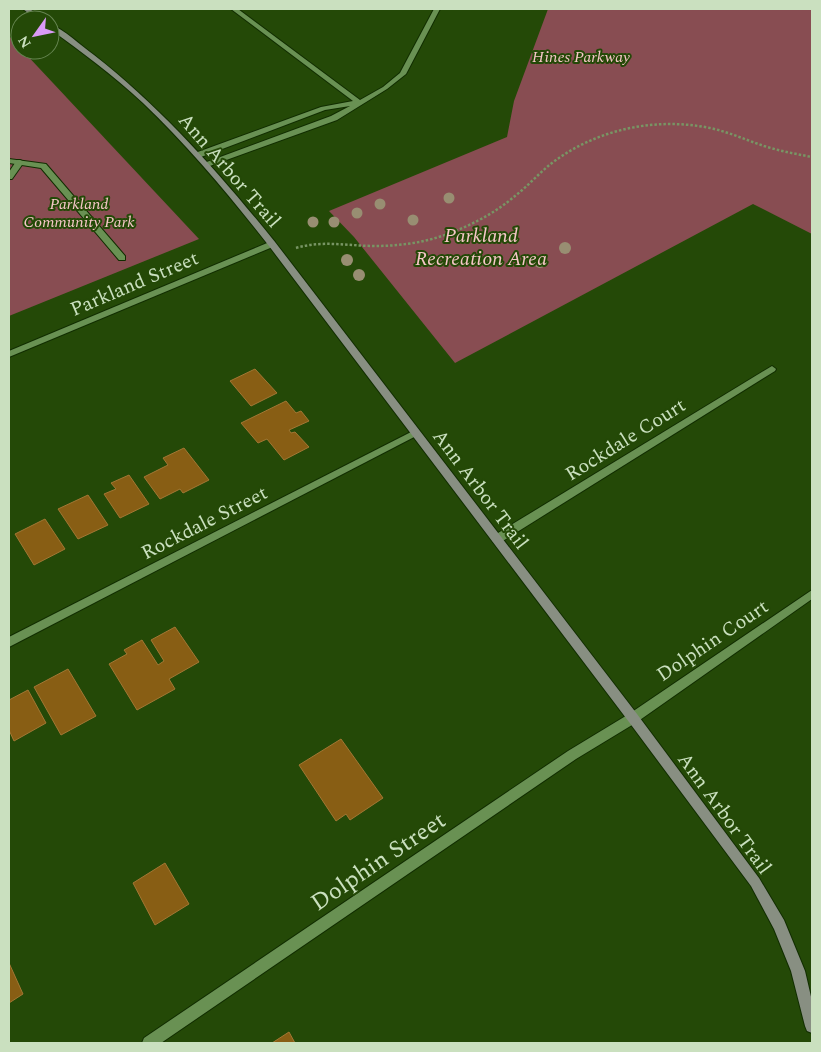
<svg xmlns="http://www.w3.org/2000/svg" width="821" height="1052" font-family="Spectral,serif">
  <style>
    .green { fill: #884d52 }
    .building { fill: #885e14; stroke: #a37734 }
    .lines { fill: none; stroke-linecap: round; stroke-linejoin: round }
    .lane-casing { stroke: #112d00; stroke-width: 2 }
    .street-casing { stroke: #112d00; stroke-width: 2 }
    .secondary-casing { stroke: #112d00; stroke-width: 2 }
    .path { stroke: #789564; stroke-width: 2.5; stroke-dasharray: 2.5 2; stroke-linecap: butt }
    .lane { fill: #699153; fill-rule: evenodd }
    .street { fill: #699153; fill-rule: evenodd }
    .secondary { fill: #888f82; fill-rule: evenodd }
    .tree { fill: #988e72 }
    .labels { text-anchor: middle; stroke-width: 4; stroke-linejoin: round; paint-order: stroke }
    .far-park-label { font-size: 16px; font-style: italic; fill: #f7c7c9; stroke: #244907 }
    .street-label { font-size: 20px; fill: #cae0bf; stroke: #244907 }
    .park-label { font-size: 20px; font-style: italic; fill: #f7c7c9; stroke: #244907 }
    .near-street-label { font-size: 24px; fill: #cae0bf; stroke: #244907 }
  </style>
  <rect width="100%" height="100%" fill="#244907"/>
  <g class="green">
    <path d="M548 9H812V234L753 204 455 363 354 237 329 211 507 137 514 101Z"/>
    <path d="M9 36 199 239 9 316Z"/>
  </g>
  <g class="building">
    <path d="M255 369 277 393 251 406 230 381Z"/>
    <path d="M286 401 296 413 301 411 309 421 289 430 291 433 295 432 309 447 284 460 267 439 258 443 241 423Z"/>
    <path d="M184 448 209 480 183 493 180 489 160 499 144 477 168 465 163 458Z"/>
    <path d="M129 475 149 504 120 518 104 494 116 489 111 483Z"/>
    <path d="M88 495 108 525 78 539 58 509Z"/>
    <path d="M45 519 65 549 34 565 15 534Z"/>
    <path d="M175 627 199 662 169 679 175 689 137 710 109 664 127 654 124 650 142 640 158 665 164 661 151 640Z"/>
    <path d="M68 669 96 716 61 735 34 687Z"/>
    <path d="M28 690 46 723 14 741 9 730V700Z"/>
    <path d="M341 739 383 798 350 820 346 814 336 821 299 765Z"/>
    <path d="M165 863 189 904 155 925 133 883Z"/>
    <path d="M9 963 23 994 9 1003Z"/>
    <path d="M289 1032 295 1043H272Z"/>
  </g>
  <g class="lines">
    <g class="lane-casing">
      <path id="lane" d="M17 160H20L24 162 12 179H9V172Z"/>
    </g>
    <g class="street-casing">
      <g id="street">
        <path d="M231 9H238L360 100 383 87 400 73 434 9H440L406 74 387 89 337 120 207 167 203 165 204 163 331 116 350 106 325 110 201 157H195V153L321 107 353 101Z"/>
        <path d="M9 159 46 164 125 256V260H119L41 168 9 163Z"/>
        <path d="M272 241 275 242V246L9 357V351Z"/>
        <path d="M772 366 776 369 775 371 501 542H493L492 539 493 536Z"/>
        <path d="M415 430 420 433 418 435 9 647V637Z"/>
        <path d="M812 590V599L637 722 576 759 161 1043H142L144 1038 568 751 629 714Z"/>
      </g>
    </g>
    <g class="secondary-casing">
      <g id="secondary">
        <path d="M23 9H30L44 20H37Z"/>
        <path d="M50 24C65 30 80 45 94 55 163 109 220 174 275 242L637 714 759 878 784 920 805 971 812 1001V1033L807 1031 805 1026 791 971 774 929 751 886 629 722 269 246C230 196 189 147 143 103 114 76 82 52 50 29Z"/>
      </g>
    </g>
    <path class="path" d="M296 248C323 240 348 246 375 246 398 246 421 243 442 236 468 227 494 214 515 196 528 186 539 173 552 163 597 129 655 117 710 128 729 132 746 140 764 146 780 151 796 154 812 157"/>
    <use href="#lane" class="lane"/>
    <use href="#street" class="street"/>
    <use href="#secondary" class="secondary"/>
  </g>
  <g class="tree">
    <circle cx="449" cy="198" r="5.5"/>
    <circle cx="380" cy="204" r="5.5"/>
    <circle cx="357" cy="213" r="5.5"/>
    <circle cx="413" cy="220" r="5.5"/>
    <circle cx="313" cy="222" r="5.5"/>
    <circle cx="334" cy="222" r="5.5"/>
    <circle cx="565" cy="248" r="6"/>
    <circle cx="347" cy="260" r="6"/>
    <circle cx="540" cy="262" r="6"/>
    <circle cx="359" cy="275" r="6"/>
  </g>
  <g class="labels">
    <g class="far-park-label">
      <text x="581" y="62">Hines Parkway</text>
      <text x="79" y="209">Parkland<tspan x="79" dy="18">Community Park</tspan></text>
    </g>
    <g class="street-label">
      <text transform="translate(230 170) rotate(49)" y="7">Ann Arbor Trail</text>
      <text transform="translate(134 283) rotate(-23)" y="7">Parkland Street</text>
      <text transform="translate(625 439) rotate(-32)" y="7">Rockdale Court</text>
      <text transform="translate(481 489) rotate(53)" y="7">Ann Arbor Trail</text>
      <text transform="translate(204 522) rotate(-27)" y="7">Rockdale Street</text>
      <text transform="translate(712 640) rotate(-34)" y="7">Dolphin Court</text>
      <text transform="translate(725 813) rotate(54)" y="7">Ann Arbor Trail</text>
    </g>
    <g class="park-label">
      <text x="481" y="242">Parkland<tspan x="481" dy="23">Recreation Area</tspan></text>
    </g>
    <g class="near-street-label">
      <text transform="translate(378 861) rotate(-34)" y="8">Dolphin Street</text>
    </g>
  </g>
  <rect width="821" height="1052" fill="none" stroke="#cae0bf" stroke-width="20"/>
  <g transform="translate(35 35) rotate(237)"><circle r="24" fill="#244907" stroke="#668551"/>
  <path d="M0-4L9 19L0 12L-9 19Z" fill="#da9af6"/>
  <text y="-8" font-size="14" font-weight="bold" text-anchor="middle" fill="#cae0bf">N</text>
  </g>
</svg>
